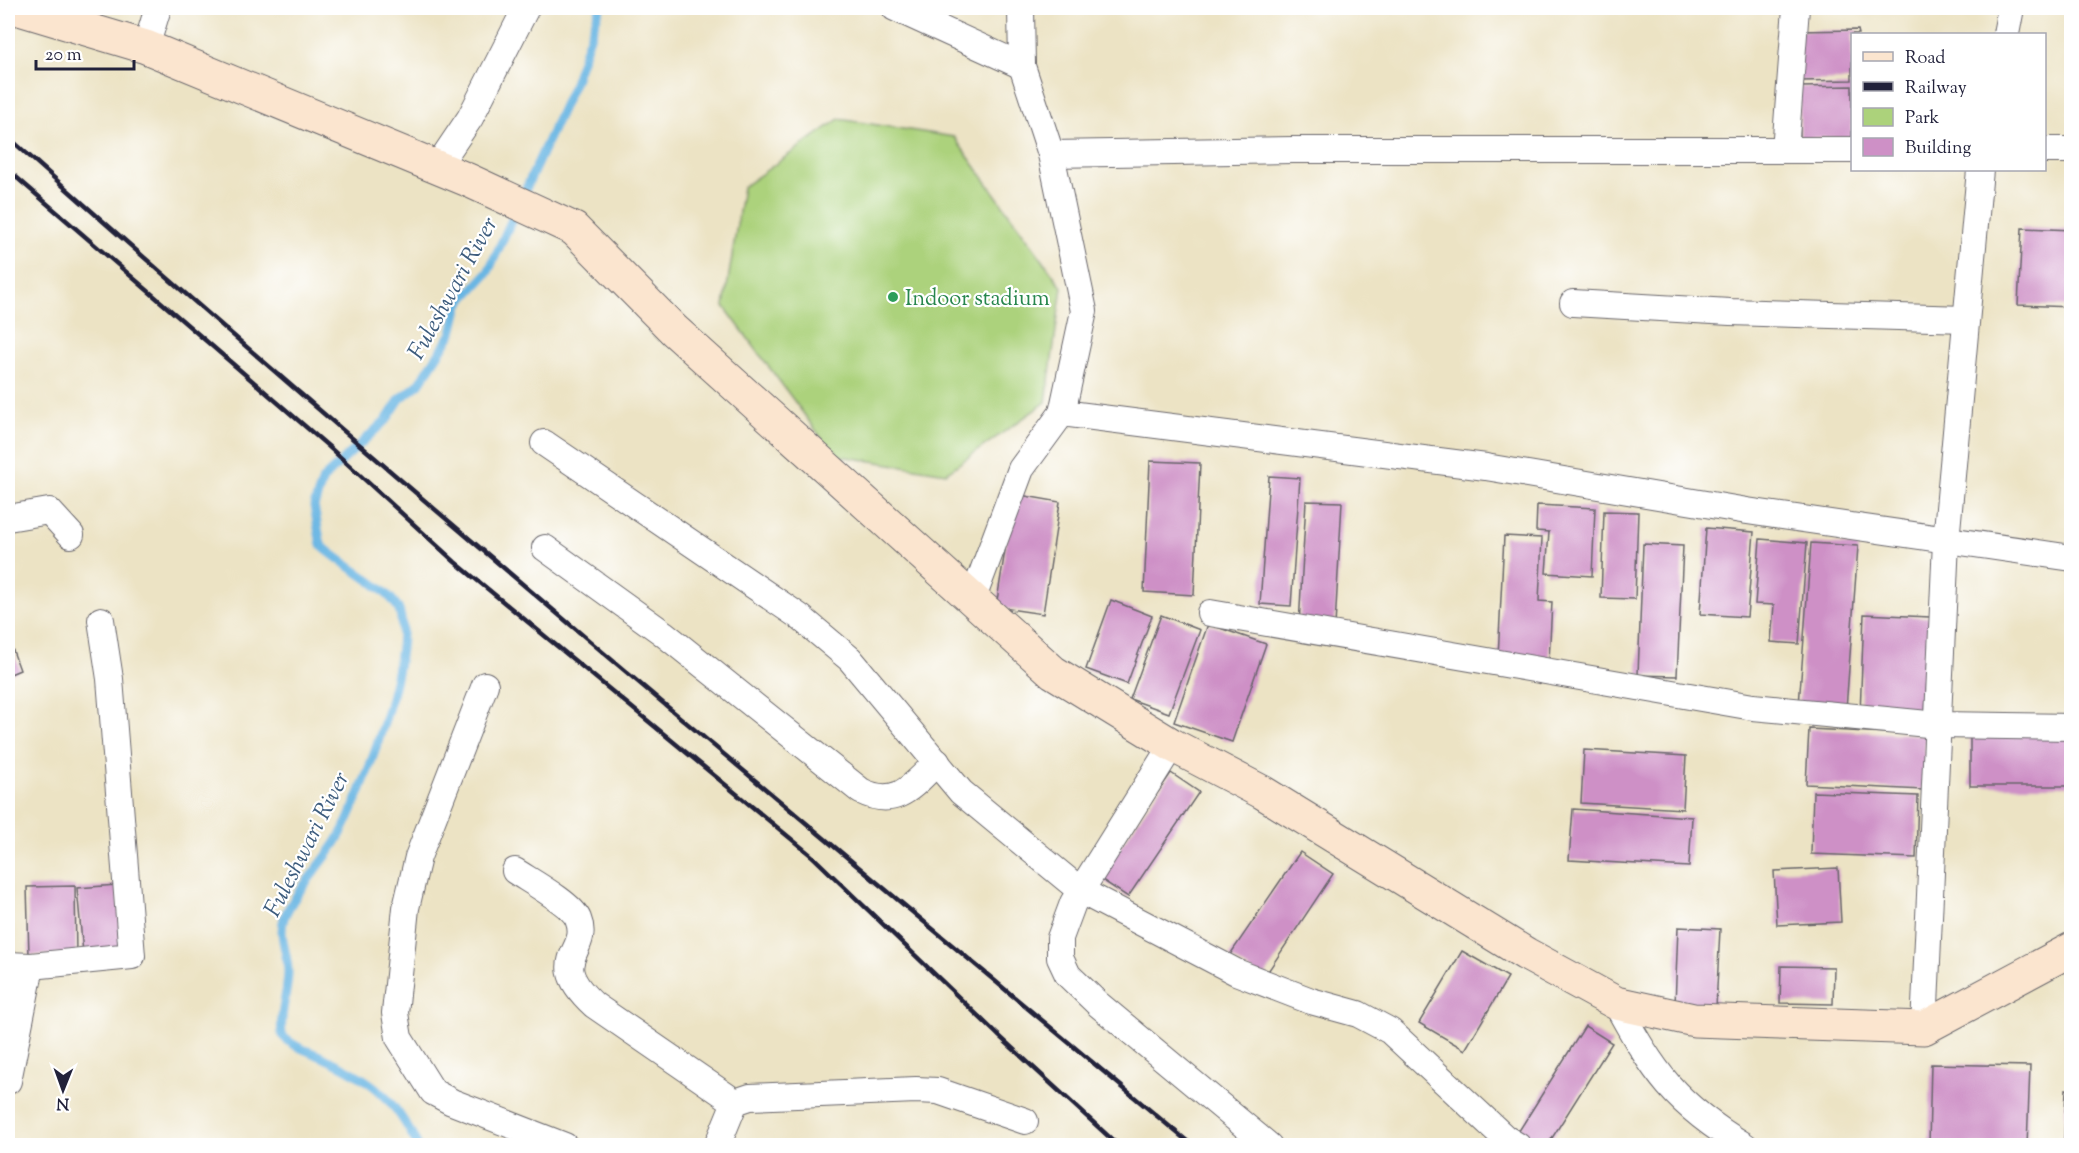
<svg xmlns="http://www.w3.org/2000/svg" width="2079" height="1153" font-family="'Sorts Mill Goudy',serif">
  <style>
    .green { fill: #acd27b; stroke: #677a5b; stroke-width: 1.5 }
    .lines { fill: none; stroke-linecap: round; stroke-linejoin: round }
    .stream { stroke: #69b6e3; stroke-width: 9 }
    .building { fill: #ce90c6 }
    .street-casing { stroke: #69666b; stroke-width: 28 }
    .secondary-casing { stroke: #69666b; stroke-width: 35 }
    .street { stroke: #fff; stroke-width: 26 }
    .secondary { stroke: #fbe5cf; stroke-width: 33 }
    .rail { stroke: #22223b; stroke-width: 4.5 }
    .leisure-dot { fill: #2e9e5b; stroke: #fff; stroke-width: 2 }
    .labels { text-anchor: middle; stroke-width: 4.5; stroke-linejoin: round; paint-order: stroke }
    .leisure-label { font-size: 22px; fill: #27864d; stroke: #fff; text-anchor: start }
    .water-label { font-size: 24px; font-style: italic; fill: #3e5d7e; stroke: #fff }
  </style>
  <rect width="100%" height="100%" fill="#fff"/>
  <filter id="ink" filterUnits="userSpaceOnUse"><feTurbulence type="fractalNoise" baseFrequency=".0167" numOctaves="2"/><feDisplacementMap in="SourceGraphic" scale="12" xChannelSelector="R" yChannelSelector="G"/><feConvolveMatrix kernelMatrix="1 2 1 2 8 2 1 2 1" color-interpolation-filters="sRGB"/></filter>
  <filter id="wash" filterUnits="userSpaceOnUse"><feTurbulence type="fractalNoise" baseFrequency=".008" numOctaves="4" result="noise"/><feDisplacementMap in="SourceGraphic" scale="24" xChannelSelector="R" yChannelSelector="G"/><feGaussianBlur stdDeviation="1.35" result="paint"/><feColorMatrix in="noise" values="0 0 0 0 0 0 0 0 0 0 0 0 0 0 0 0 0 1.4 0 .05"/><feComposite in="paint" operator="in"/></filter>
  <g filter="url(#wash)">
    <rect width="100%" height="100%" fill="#ece3c4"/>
    <path class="green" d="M839 119 954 137 1062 287 1046 402 946 473 834 455 724 306 743 187Z"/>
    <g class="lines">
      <path class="stream" d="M418 1146C392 1095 373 1080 322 1057 309 1051 291 1046 282 1035 279 1014 288 993 288 972 288 953 278 936 284 918 293 894 324 863 338 839 361 800 417 648 398 608 388 587 340 564 321 545L314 506 323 479 387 419 400 399 419 384 452 333 459 304 488 272 574 83 600 8"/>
    </g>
    <g id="blocks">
      <g class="building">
        <path d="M1858 30 1859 34H1852V80L1799 81 1798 31Z"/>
        <path d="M1852 86V137L1800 138 1799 87Z"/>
        <path d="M2022 228 2072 230V307L2018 305Z"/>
        <path d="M1150 461 1200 463 1194 595 1144 592Z"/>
        <path d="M1269 476 1300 478 1291 606 1260 604Z"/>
        <path d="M1014 494 1060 502 1043 614 996 607Z"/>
        <path d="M1306 501 1342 502 1335 626 1299 625Z"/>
        <path d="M1537 505 1595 508 1592 576 1546 573 1549 532 1536 531Z"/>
        <path d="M1604 511 1638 512 1635 599 1601 598Z"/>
        <path d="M1706 528 1754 532 1747 617 1700 614Z"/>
        <path d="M1504 536 1542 538 1539 601 1552 602 1549 661 1498 658Z"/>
        <path d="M1760 539 1807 543 1799 644 1771 642 1774 605 1755 604Z"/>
        <path d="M1811 543 1858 546 1846 709 1799 705Z"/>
        <path d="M1643 544 1683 546 1677 676 1638 675Z"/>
        <path d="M1111 600 1152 616 1127 684 1086 669Z"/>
        <path d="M1864 614 1930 617 1925 717 1860 713Z"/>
        <path d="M1161 615 1200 630 1169 713 1130 699Z"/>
        <path d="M1208 624 1266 644 1232 742 1174 722Z"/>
        <path d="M8 637 20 670 8 675Z"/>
        <path d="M1809 729 1926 735 1923 790 1806 784Z"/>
        <path d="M1970 732 2072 733V786H1970Z"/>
        <path d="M1584 750 1686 756 1683 809 1581 803Z"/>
        <path d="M1171 773 1199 792 1128 897 1099 878Z"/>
        <path d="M1813 792 1918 796 1916 858 1811 854Z"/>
        <path d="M1573 809 1692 817 1689 867 1569 860Z"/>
        <path d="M1300 852 1333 874 1263 979 1229 956Z"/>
        <path d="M1838 868 1841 922 1777 925 1774 871Z"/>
        <path d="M117 885 123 949 83 953 77 888Z"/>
        <path d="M75 886 76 955H29L27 887Z"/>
        <path d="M1678 927 1720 929 1716 1007 1675 1005Z"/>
        <path d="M1462 951 1508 977 1465 1050 1419 1023Z"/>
        <path d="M1781 966 1834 967 1833 1004 1780 1003Z"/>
        <path d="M1585 1026 1612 1043 1547 1146H1536L1517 1134Z"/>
        <path d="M1931 1064 2030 1066 2027 1146 1929 1144Z"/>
        <path d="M2066 1089 2072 1090V1141H2064Z"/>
      </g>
    </g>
  </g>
  <g filter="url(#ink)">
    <use href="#blocks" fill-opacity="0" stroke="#69666b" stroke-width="1.5"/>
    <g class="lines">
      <g class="street-casing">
        <g id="street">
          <path d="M895 8 1022 66"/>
          <path d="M2006 34 2011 8"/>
          <path d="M146 47 158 8"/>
          <path d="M1785 150 1796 8"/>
          <path d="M2044 150H2072"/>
          <path d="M1051 154 1293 150H1852"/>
          <path d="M437 167 470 118 526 8"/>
          <path d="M1573 303 1730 312 1966 319"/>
          <path d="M1062 413 1486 467 1747 511 2072 558"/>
          <path d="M544 443 800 617 850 659 961 792 1081 891 1236 972 1311 1001 1358 1014 1390 1031 1505 1138 1518 1146"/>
          <path d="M8 518 49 511 71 535"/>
          <path d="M545 548 663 633 861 791C897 809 912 786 937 762"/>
          <path d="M973 598 1021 469 1062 413 1084 311 1051 154 1022 66 1021 8"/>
          <path d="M1210 613 1753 707 1938 725 2072 727"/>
          <path d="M485 685 418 857 406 908 395 1013 399 1038 433 1092 452 1102 565 1146"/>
          <path d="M1172 745 1073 903 1060 938V958L1068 975 1098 1004 1269 1146"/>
          <path d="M515 871C530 881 572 904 578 919 592 953 543 958 594 1005L735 1102"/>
          <path d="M8 965 31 966 132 956 110 679 101 620"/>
          <path d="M1616 1003C1654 1073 1675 1104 1745 1146"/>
          <path d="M1924 1028 1946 541 1980 170"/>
          <path d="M8 1081 31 966"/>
          <path d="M717 1146 735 1102 750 1097 916 1090 938 1091 1025 1121"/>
        </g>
      </g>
      <g class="secondary-casing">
        <path id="secondary" d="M16 8 146 47 468 180 574 229 674 330 1053 672 1172 745 1262 792 1526 954 1616 1003 1694 1020 1924 1028 2072 949"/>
      </g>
      <use href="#street" class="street"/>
      <use href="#secondary" class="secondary"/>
      <g class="rail">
        <path d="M8 137C395 482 794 814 1193 1146"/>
        <path d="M8 170 328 446 455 562 812 856 998 1035 1119 1146"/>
      </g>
    </g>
  </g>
  <circle class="leisure-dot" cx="893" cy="297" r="6"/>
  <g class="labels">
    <g class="leisure-label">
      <text x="905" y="305">Indoor stadium</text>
    </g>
    <g class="water-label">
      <text transform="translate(452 288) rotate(-61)" y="8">Fuleshwari River</text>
      <text transform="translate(306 844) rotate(-63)" y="8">Fuleshwari River</text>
    </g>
  </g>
  <rect width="2079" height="1153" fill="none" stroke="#fff" stroke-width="30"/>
  <rect x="1851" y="33" width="195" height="138" fill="#ffffff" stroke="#a7a7b1" stroke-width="1.5"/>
  <rect x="1863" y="52" width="30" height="9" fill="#fbe5cf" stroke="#a7a7b1" stroke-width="1.5"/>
  <text x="1905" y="63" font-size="18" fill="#22223b">Road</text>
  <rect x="1863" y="82" width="30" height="9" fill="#22223b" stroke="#a7a7b1" stroke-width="1.5"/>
  <text x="1905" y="93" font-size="18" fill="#22223b">Railway</text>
  <rect x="1863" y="108" width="30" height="18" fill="#acd27b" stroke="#a7a7b1" stroke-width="1.5"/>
  <text x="1905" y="123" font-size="18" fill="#22223b">Park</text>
  <rect x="1863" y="138" width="30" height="18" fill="#ce90c6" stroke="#a7a7b1" stroke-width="1.5"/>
  <text x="1905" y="153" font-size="18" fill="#22223b">Building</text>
  <g transform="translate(63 1090) rotate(181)" stroke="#ffffff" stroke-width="4.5" paint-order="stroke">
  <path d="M0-4.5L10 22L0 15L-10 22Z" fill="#22223b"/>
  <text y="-9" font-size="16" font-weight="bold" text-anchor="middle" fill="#22223b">N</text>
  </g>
  <path d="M36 60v9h98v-9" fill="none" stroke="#22223b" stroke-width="3"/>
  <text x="45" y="60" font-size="18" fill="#22223b" stroke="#ffffff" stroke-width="4.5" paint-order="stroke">20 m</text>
</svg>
